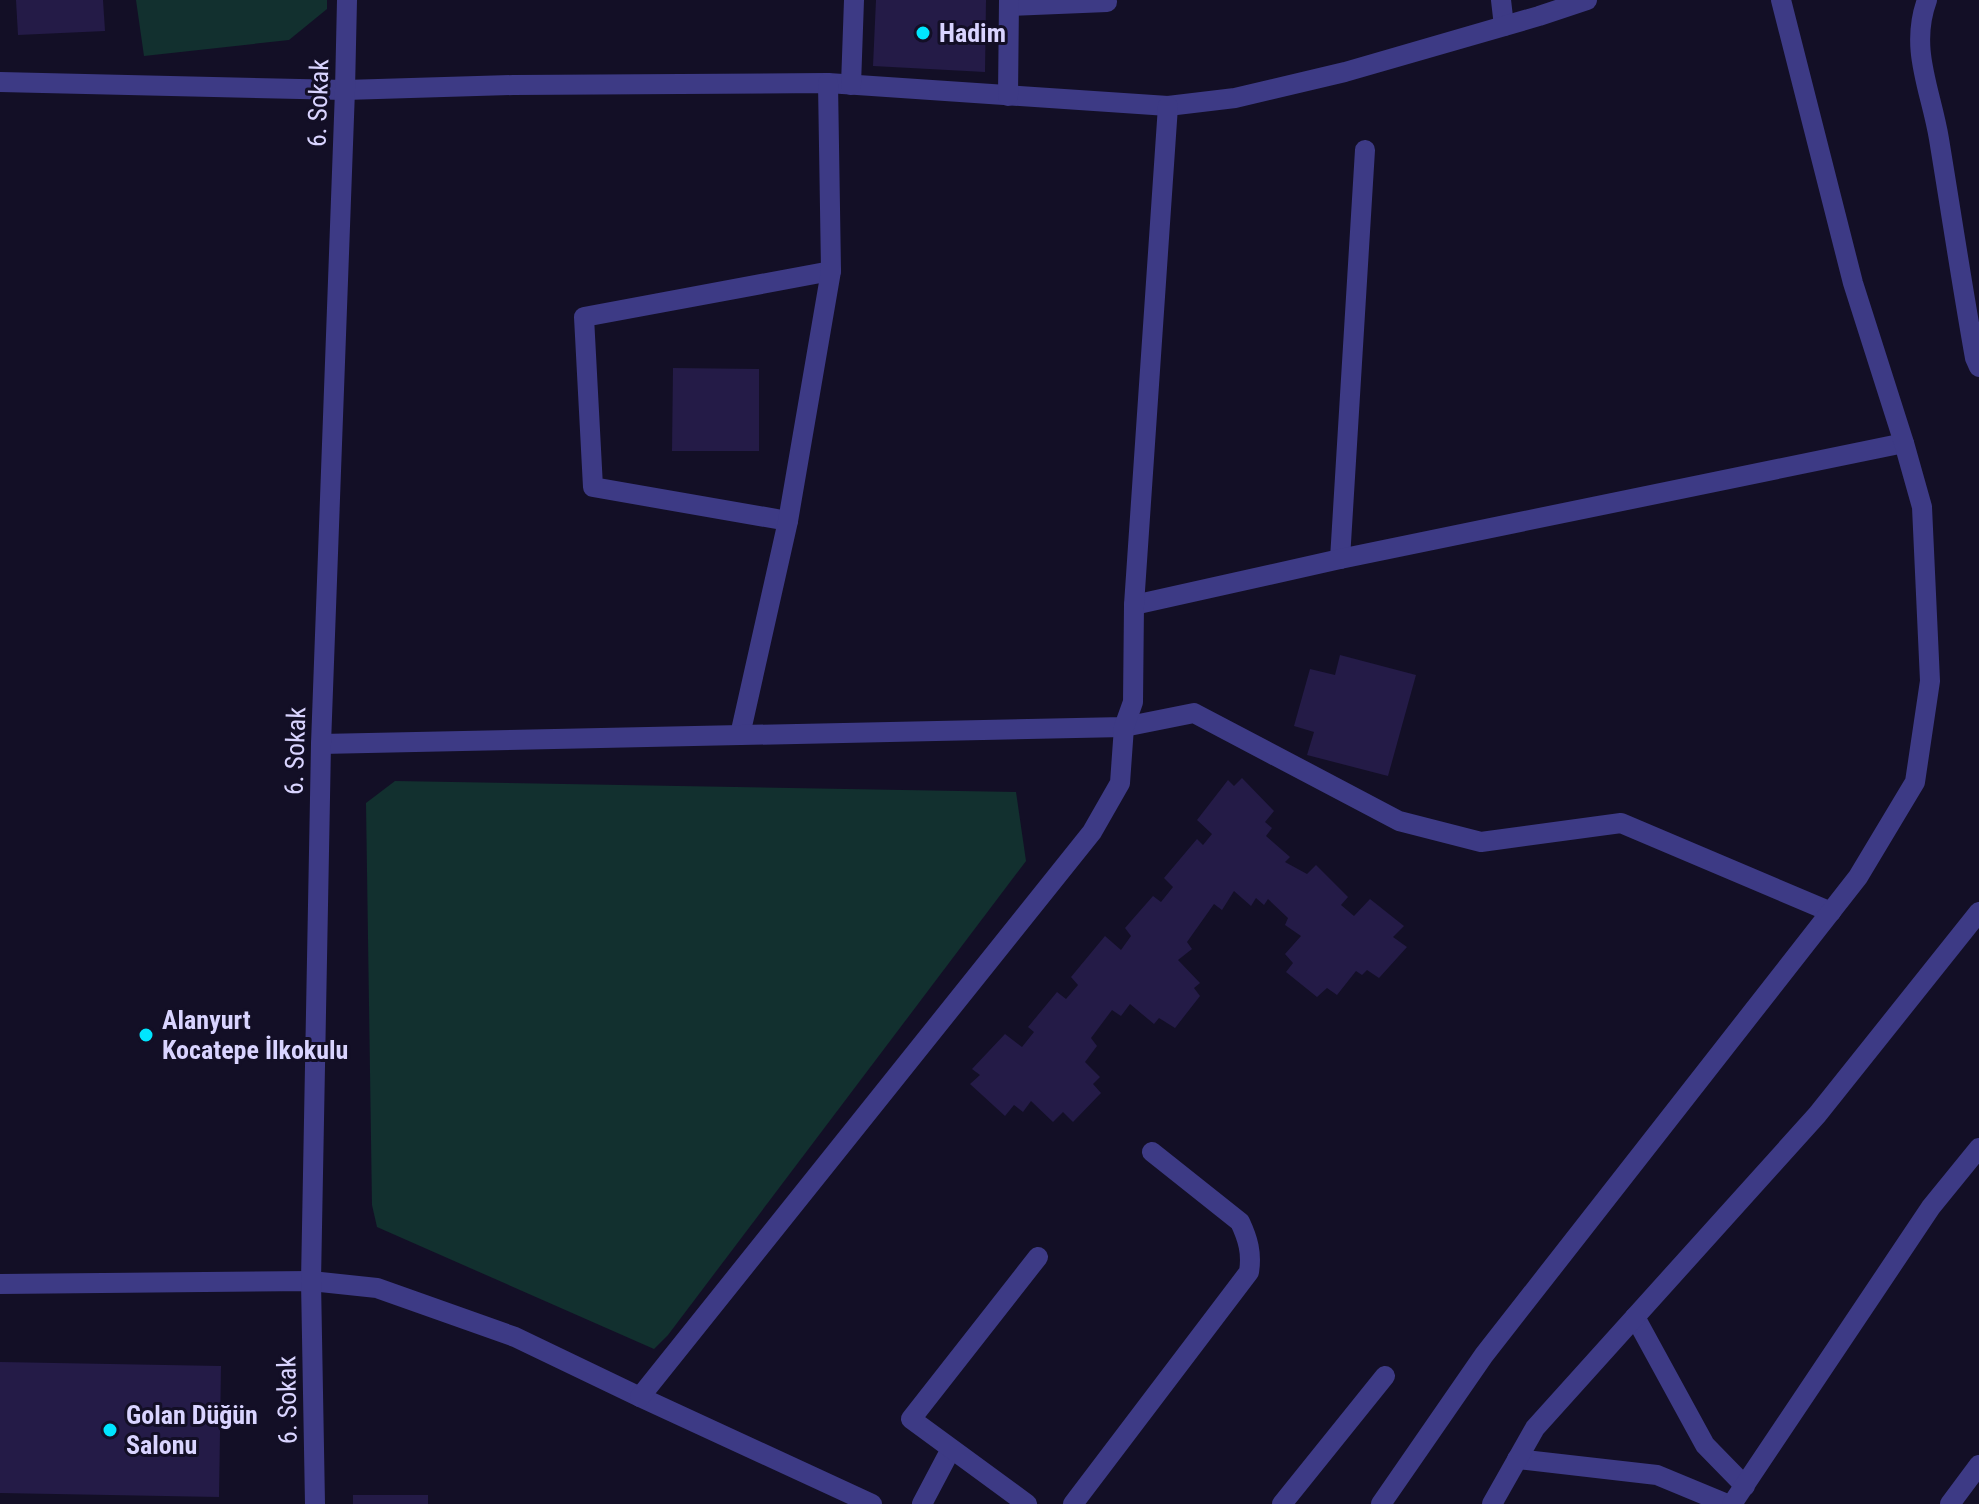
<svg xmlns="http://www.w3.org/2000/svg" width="1979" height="1504" font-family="'Roboto Condensed',sans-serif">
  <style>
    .green { fill: #12302f }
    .building { fill: #241b47 }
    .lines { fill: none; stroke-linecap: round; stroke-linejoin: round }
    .minor { stroke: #3d3a85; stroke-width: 20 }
    .poi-dot { fill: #00e5ff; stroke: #130f26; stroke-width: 3 }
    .labels { text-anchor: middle; stroke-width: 6; stroke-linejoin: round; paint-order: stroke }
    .poi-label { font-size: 26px; font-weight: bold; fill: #d9d4ff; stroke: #130f26; text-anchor: start }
    .street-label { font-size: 26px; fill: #d9d4ff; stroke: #130f26 }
  </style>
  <rect width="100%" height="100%" fill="#130f26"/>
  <g class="green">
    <path d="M136 0H327V9L289 40 144 56Z"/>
    <path d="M395 781 1016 792 1026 861 668 1335 654 1349 377 1227 372 1205 366 803Z"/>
  </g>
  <g class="building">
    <path d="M16 0H103L105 31 18 35Z"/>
    <path d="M876 0H986L985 72 873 66Z"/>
    <path d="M673 368 759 369V451H672Z"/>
    <path d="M1340 655 1416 675 1388 776 1307 755 1314 732 1294 726 1310 669 1335 675Z"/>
    <path d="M1242 778 1274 811 1265 822 1272 828 1266 836 1290 857 1285 862 1307 874 1316 865 1348 897 1341 905 1354 916 1370 899 1404 926 1393 937 1407 947 1379 978 1367 970 1362 975 1356 971 1337 995 1327 988 1317 997 1286 972 1293 963 1285 954 1301 936 1285 925 1288 918 1268 899 1264 905 1256 898 1251 906 1234 891 1222 910 1214 904 1187 942 1192 949 1178 960 1200 983 1194 988 1200 996 1175 1028 1159 1018 1154 1024 1130 1004 1121 1016 1112 1010 1091 1038 1097 1046 1085 1062 1100 1077 1093 1084 1101 1093 1073 1122 1063 1112 1053 1122 1031 1101 1023 1112 1014 1105 1005 1116 970 1084 980 1075 972 1069 1005 1034 1022 1047 1034 1032 1028 1027 1057 992 1066 999 1078 985 1071 977 1105 936 1121 950 1131 936 1125 928 1153 896 1161 902 1173 887 1164 878 1197 839 1203 845 1212 834 1197 820 1228 780 1234 786Z"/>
    <path d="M0 1362 221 1366 219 1497 0 1493Z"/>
    <rect x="353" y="1495" width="75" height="9"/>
  </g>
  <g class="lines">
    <g class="minor">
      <path d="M1501 0 1504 26"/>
      <path d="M1927 0C1909 49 1931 90 1939 139 1951 212 1962 285 1975 358L1979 367"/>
      <path d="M1009 6 1107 2"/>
      <path d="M0 82 345 90 513 85 828 83 1168 106 1235 98 1345 72 1539 16 1587 0"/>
      <path d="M851 85 854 0"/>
      <path d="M1008 96 1009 0"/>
      <path d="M788 521 593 487 584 317 831 271"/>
      <path d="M1340 559 1365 150"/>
      <path d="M1134 605 1340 559 1904 443"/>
      <path d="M740 735 788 521 831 271 828 83"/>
      <path d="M321 744 1124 727 1194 713 1399 821 1481 842 1621 823 1831 912"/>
      <path d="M0 1284 311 1281 377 1288 515 1337 640 1397 872 1504"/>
      <path d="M1635 1317 1705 1445 1745 1486"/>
      <path d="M640 1397 1092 832 1120 783 1124 727 1133 702 1134 605 1168 106"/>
      <path d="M1517 1459 1657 1475 1727 1504"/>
      <path d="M315 1504 311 1281 321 744 345 90 347 0"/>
      <path d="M922 1504 951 1449"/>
      <path d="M1027 1504 911 1419 1038 1257"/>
      <path d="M1073 1504 1249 1272C1252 1253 1248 1239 1240 1222L1152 1152"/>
      <path d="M1282 1504 1385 1376"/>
      <path d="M1381 1504 1484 1355 1858 877 1915 782 1930 681 1922 507 1904 443 1853 283 1781 0"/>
      <path d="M1492 1504 1535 1428 1817 1115 1979 912"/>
      <path d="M1732 1504 1931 1207 1979 1148"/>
      <path d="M1950 1504 1979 1465"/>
    </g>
  </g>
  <g class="poi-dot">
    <circle cx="923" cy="33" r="8"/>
    <circle cx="146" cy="1035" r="8"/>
    <circle cx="110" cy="1430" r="8"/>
  </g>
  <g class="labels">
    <g class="poi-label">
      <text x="939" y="42">Hadim</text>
      <text x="162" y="1029">Alanyurt<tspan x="162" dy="30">Kocatepe İlkokulu</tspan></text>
      <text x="126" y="1424">Golan Düğün<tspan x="126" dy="30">Salonu</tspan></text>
    </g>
    <g class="street-label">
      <text transform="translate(318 103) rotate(-88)" y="9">6. Sokak</text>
      <text transform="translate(295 751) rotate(-88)" y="9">6. Sokak</text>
      <text transform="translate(287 1400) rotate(-91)" y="9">6. Sokak</text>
    </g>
  </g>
</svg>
